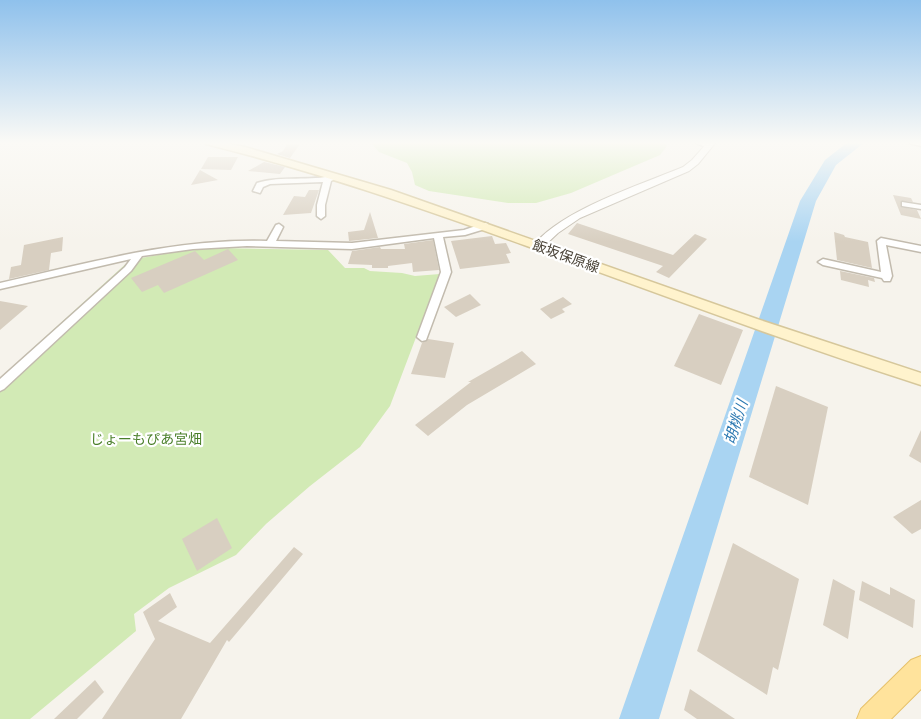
<svg xmlns="http://www.w3.org/2000/svg" width="921" height="719" font-family="Inter,'Noto Sans JP',sans-serif">
  <style>
    .green { fill: #d2eab5 }
    .lines { fill: none; stroke-linecap: round; stroke-linejoin: round }
    .river { fill: #a9d4f2; fill-rule: evenodd }
    .building { fill: #d8cfc1 }
    .minor-casing { stroke: #c2bbae; stroke-width: 3 }
    .tertiary-casing { stroke: #c2bbae; stroke-width: 2 }
    .secondary-casing { stroke: #d6c79b; stroke-width: 3 }
    .primary-casing { stroke: #e6c16a; stroke-width: 2 }
    .minor { fill: #fff; fill-rule: evenodd }
    .tertiary { fill: #fff; fill-rule: evenodd }
    .secondary { fill: #fff3cd; fill-rule: evenodd }
    .primary { fill: #ffe39c; fill-rule: evenodd }
    .labels { text-anchor: middle; stroke-width: 4.5; stroke-linejoin: round; paint-order: stroke }
    .street-label { font-size: 14px; fill: #4b4439; stroke: #fff }
    .park-label { font-size: 14px; fill: #4a7f2a; stroke: #fff }
    .water-label { font-size: 15px; font-style: italic; fill: #2e7ab2; stroke: #fff }
  </style>
  <rect width="100%" height="100%" fill="#f6f3ec"/>
  <g class="green">
    <path d="M370 142H665L667 146 660 155 571 193 536 203H508L429 191 415 185 412 172 407 163 379 152Z"/>
    <path d="M217 248 328 250 345 268H364L370 271 402 273 415 276 440 274 390 406 360 447 310 486 266 524 236 555 169 588 134 614 136 631 30 719H0V378L130 260 175 252Z"/>
  </g>
  <g class="lines">
    <path class="river" d="M848 142H865L836 165 816 201 659 719H619L800 201 825 160Z"/>
  </g>
  <g class="building">
    <path d="M288 143 300 144 290 158 277 154 283 151Z"/>
    <path d="M208 157H238L231 170 201 169Z"/>
    <path d="M264 162 285 167 280 174 248 171Z"/>
    <path d="M200 170 218 180 191 185Z"/>
    <path d="M309 190H319L311 213 283 215 294 196 305 197Z"/>
    <path d="M893 195 911 198 913 202 901 201V207L917 210 921 219 901 215Z"/>
    <path d="M370 212 378 238 349 241 348 232 364 230Z"/>
    <path d="M577 223 673 255 695 234 707 239 669 278 656 272 663 266 568 234Z"/>
    <path d="M834 232 844 235 845 237 868 242 872 268 837 260Z"/>
    <path d="M492 236 495 244 506 243 511 253 506 254 510 263 460 269 451 241Z"/>
    <path d="M63 237 62 251 51 253 49 270 9 279 11 267 21 265 24 245Z"/>
    <path d="M433 240 439 270 413 272 412 263 388 266V268H372V265L348 264 352 251 380 247 381 249H405L404 244Z"/>
    <path d="M228 249 238 260 164 293 158 285 142 292 131 278 195 251 204 260Z"/>
    <path d="M840 271 874 278 875 282 868 280 869 287 841 280Z"/>
    <path d="M470 294 481 305 456 317 444 307Z"/>
    <path d="M563 297 572 304 562 309 565 312 551 319 540 309Z"/>
    <path d="M0 301 28 306 0 330Z"/>
    <path d="M699 314 743 330 721 385 674 366Z"/>
    <path d="M428 339 454 343 445 378 411 374 422 343Z"/>
    <path d="M522 351 536 364 467 405 428 436 415 425 471 382H468Z"/>
    <path d="M776 386 828 407 808 505 749 477Z"/>
    <path d="M921 430V463L909 456Z"/>
    <path d="M921 500V529L912 534 893 517Z"/>
    <path d="M217 518 232 548 197 571 182 539Z"/>
    <path d="M733 543 799 579 778 670 773 667 767 695 697 651Z"/>
    <path d="M294 547 303 554 229 642 227 640 181 719H102L155 639 143 612 170 593 177 607 158 621 210 643Z"/>
    <path d="M833 579 855 591 848 639 823 625Z"/>
    <path d="M862 581 890 595V587L915 600 913 628 859 600Z"/>
    <path d="M95 680 104 692 77 719H54Z"/>
    <path d="M690 689 735 719H697L684 710Z"/>
  </g>
  <g class="lines">
    <g class="minor-casing">
      <g id="minor">
        <path d="M694 142H702L711 146 708 148Z"/>
        <path d="M908 142H921V146L909 143Z"/>
        <path d="M335 175 339 177 331 181 325 205V216L321 219 317 216V205L323 182 270 184 263 187 260 193 253 191 257 183C282 175 310 182 335 175Z"/>
        <path d="M902 202 921 205V209L902 206Z"/>
        <path d="M485 223 488 224V228L465 235 443 237 451 272 426 340 422 341 417 337 441 272 434 238 352 249 247 246 193 249 142 256 131 271 4 389 0 391V379L125 267 131 259 0 289V283C88 263 176 238 267 241L276 225 279 224 283 227 276 241 352 243 464 230Z"/>
        <path d="M881 238 921 246V252L886 245 892 276 890 281H884L882 278 823 265 818 262 823 259 881 272 877 241Z"/>
      </g>
    </g>
    <g class="tertiary-casing">
      <path id="tertiary" d="M708 142H716L698 164 689 171 580 218 558 233 542 248H534L533 246C561 210 640 185 683 167L692 160Z"/>
    </g>
    <g class="secondary-casing">
      <path id="secondary" d="M205 142H220L245 147 391 190 757 319 921 373V385C789 343 658 293 527 246 421 208 315 171 206 144Z"/>
    </g>
    <g class="primary-casing">
      <path id="primary" d="M921 656V689L891 719H857L861 709 911 660Z"/>
    </g>
    <use href="#minor" class="minor"/>
    <use href="#tertiary" class="tertiary"/>
    <use href="#secondary" class="secondary"/>
    <use href="#primary" class="primary"/>
  </g>
  <linearGradient id="sky" x2="0" y2="1"><stop stop-color="#8fc1ec"/><stop offset="0.59" stop-color="#fbfaf6"/><stop offset="1" stop-color="#fbfaf6" stop-opacity="0"/></linearGradient>
  <rect width="921" height="242" fill="url(#sky)"/>
  <g class="labels">
    <g class="street-label">
      <text transform="translate(566 256) rotate(20)" y="5">飯坂保原線</text>
    </g>
    <g class="park-label">
      <text x="146" y="444">じょーもぴあ宮畑</text>
    </g>
    <g class="water-label">
      <text transform="translate(736 422) rotate(-72)" y="5">胡桃川</text>
    </g>
  </g>
</svg>
